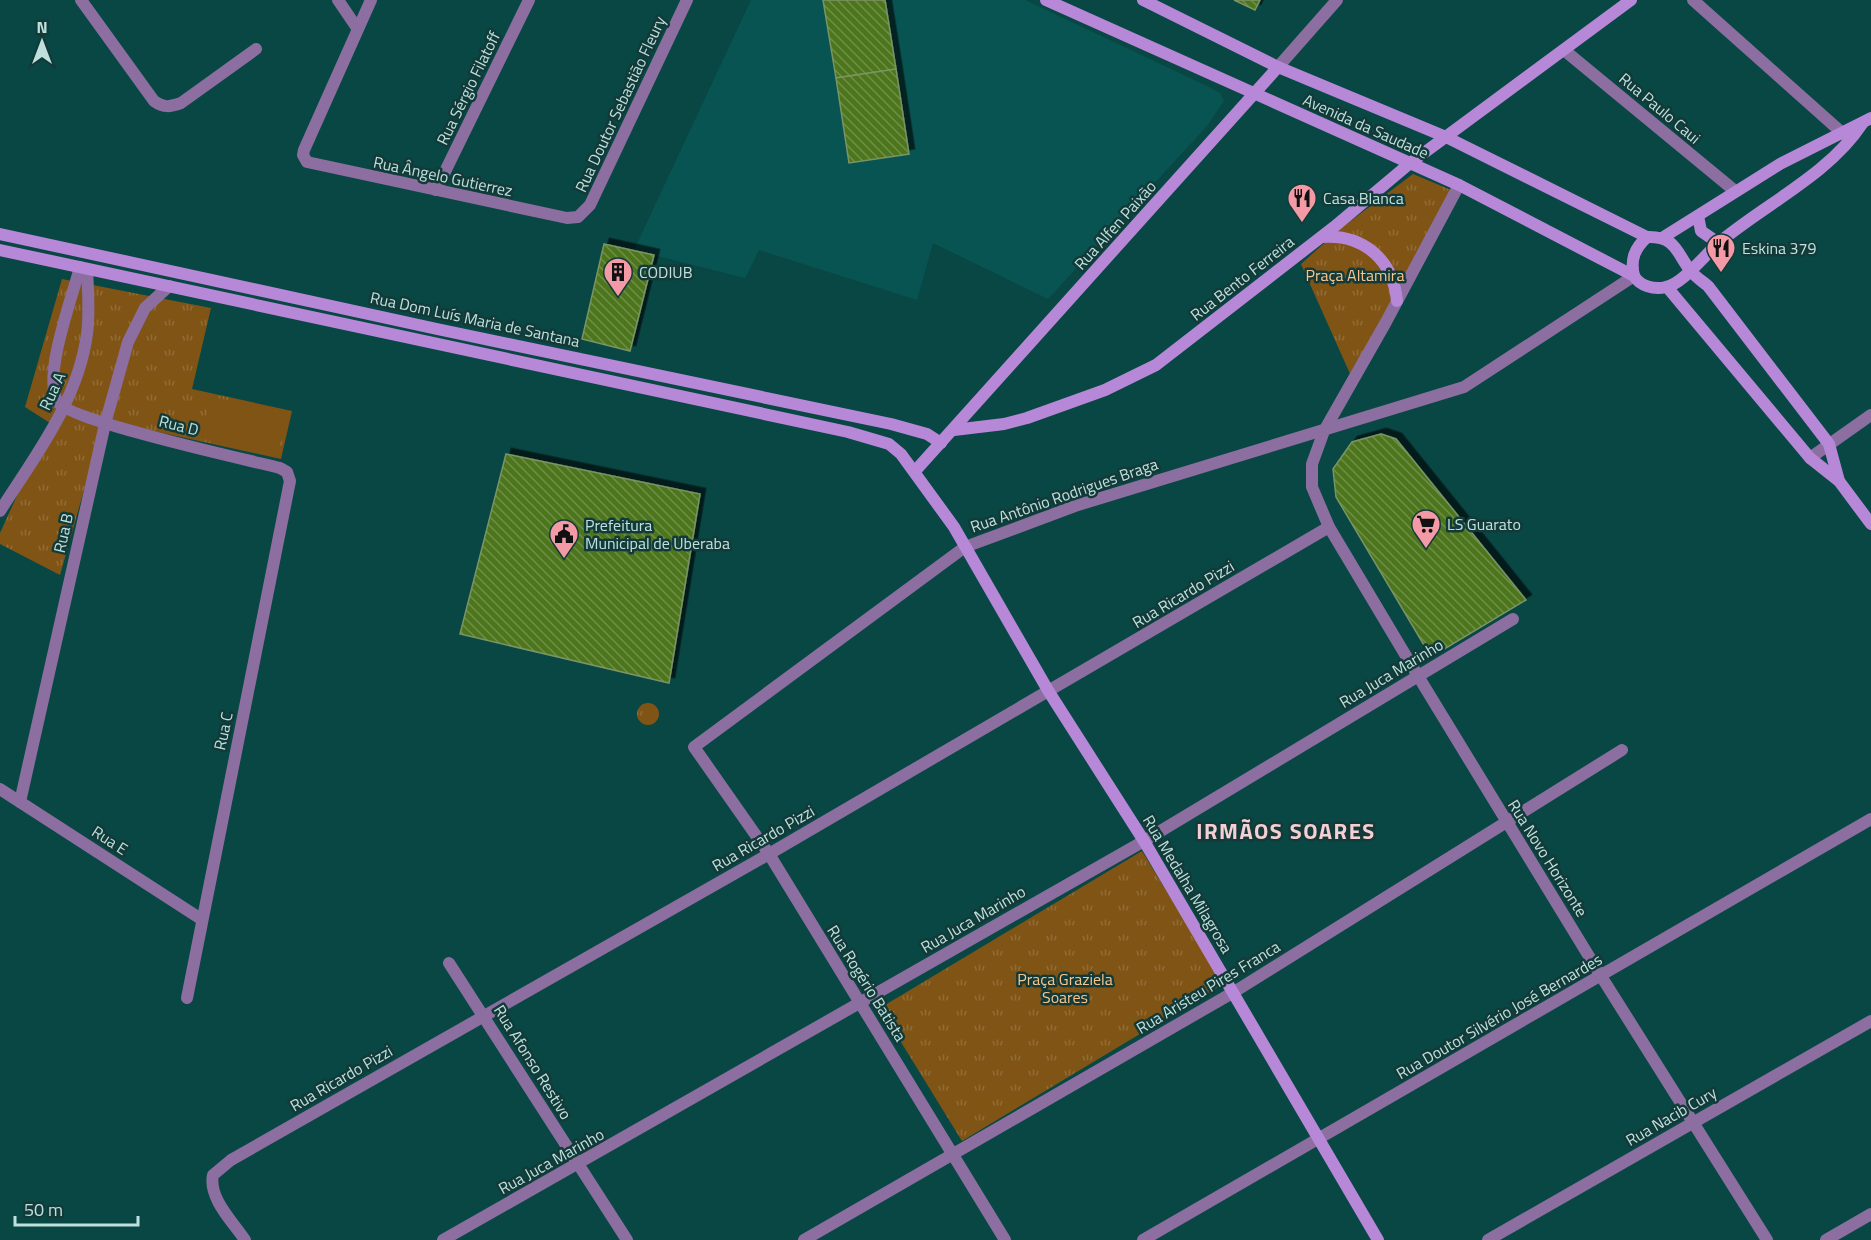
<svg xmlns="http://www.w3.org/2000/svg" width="1871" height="1240" font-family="'Titillium Web',sans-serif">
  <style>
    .built { fill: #085452 }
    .park { fill: url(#park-tufts) }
    .pitch { fill: #805415 }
    .building { fill: url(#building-back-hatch); stroke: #7b9464; stroke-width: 1.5; filter: url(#shadow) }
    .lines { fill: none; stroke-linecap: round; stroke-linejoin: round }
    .street { stroke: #8c6ea0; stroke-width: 12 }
    .secondary { stroke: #b788d8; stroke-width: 12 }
    .labels { text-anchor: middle; stroke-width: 5; stroke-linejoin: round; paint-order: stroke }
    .street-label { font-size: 16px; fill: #bee1de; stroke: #133a38 }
    .poi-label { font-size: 16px; fill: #bee1de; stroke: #133a38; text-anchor: start }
    .park-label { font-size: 16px; fill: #f7c68d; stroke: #133a38 }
    .district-label { font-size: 22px; font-weight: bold; letter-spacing: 1.5px; fill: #f4d0d4; stroke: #133a38 }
  </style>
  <defs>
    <pattern id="park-tufts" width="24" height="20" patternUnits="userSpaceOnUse" patternTransform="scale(1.5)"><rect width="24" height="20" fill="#805415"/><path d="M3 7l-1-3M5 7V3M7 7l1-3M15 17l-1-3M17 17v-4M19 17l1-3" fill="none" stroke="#906c37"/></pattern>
    <pattern id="building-back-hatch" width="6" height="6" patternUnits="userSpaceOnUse" patternTransform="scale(1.5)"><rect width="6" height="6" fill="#4e751e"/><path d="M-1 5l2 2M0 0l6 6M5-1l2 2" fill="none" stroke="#6e8f49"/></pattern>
    <filter id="shadow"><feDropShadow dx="5.5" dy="-5.5" stdDeviation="0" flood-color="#0009"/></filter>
  </defs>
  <rect width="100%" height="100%" fill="#084744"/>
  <path class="built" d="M751 0H1025L1209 87 1220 93 1224 101 1207 126 1048 299 933 243 917 300 759 250 745 278 634 250Z"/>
  <g class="park">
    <path d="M1413 174 1451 190 1351 376 1301 264 1340 229Z"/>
    <path d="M62 279 211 308 192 389 292 411 281 459 117 423 99 437 60 575 0 544V533L50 423 25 407Z"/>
    <circle cx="648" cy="714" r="11"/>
    <path d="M1142 851 1223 984 962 1141 880 1008Z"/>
  </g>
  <path class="pitch" d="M211 397 286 411 277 454 202 438Z"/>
  <g class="building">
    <path d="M823 0H885L896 69 836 78Z"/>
    <path d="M1234 0H1260L1255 10Z"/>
    <path d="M896 69 909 154 849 163 836 78Z"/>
    <path d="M604 244 654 255 630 351 582 339Z"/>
    <path d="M1381 434 1396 439 1526 600 1431 657 1336 497 1333 469 1352 442Z"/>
    <path d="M506 454 700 494 669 683 460 634Z"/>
  </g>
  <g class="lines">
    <g class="street">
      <path d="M81 0 154 101C164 108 170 107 181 103L256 49"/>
      <path d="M338 0 357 28"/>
      <path d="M371 0 304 150 303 155 307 162 567 218 578 217 590 205 687 0"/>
      <path d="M1693 0 1849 139"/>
      <path d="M1564 50 1735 191"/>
      <path d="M1278 67 1337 0"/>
      <path d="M1459 185 1386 322 1324 431 1312 464V487L1329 527 1418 676 1601 976 1767 1240"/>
      <path d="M436 190 529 0"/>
      <path d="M80 267C72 298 43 375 57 401 66 420 248 460 280 468L287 472 290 481 187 998"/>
      <path d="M1810 458 1871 415"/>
      <path d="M0 511C35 456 78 401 87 334 90 313 88 290 87 269"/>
      <path d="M0 789 201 919"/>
      <path d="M20 802 105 424 128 342 145 308 169 286"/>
      <path d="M449 963 627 1240"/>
      <path d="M245 1240C233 1222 208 1198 213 1175L231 1160 769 854 1329 527"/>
      <path d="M443 1240 1144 841 1513 619"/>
      <path d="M804 1240 1234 992 1622 750"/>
      <path d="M1005 1240 769 854 694 747 965 547 1078 505 1464 387 1634 276"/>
      <path d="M1143 1240 1871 819"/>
      <path d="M1488 1240 1871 1021"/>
      <path d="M1826 1240 1871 1214"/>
    </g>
    <g class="secondary">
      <path d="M1046 0 1459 185 1634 276C1640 286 1654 290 1666 287 1683 284 1707 252 1721 241 1767 203 1829 174 1862 124"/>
      <path d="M1143 0 1278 67 1446 137 1647 237C1676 236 1676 252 1690 270 1694 276 1702 281 1708 286L1829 444 1839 481"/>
      <path d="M1698 216 1701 231 1714 240 1721 241"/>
      <path d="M0 234 437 329 891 424 927 434 941 443"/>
      <path d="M1322 237C1364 234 1393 260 1397 301"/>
      <path d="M1662 238 1780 164 1871 118"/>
      <path d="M0 250C283 312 566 370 848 432L889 444 901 454 954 527 1049 692 1144 841 1378 1240"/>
      <path d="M1634 276C1630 259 1635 248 1647 237"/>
      <path d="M1667 287 1810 458 1839 481 1871 524"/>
      <path d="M954 430 1004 424 1027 418 1105 390 1156 365 1334 227 1409 164 1631 0"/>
      <path d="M916 470 1278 67"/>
    </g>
  </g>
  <defs>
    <g id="restaurant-pin" transform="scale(1.5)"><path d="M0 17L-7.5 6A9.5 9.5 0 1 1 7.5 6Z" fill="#f49aa6" stroke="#133a38"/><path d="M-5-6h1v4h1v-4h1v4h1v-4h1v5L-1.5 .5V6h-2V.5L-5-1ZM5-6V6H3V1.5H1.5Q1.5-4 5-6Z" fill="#111"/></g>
    <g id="building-pin" transform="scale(1.5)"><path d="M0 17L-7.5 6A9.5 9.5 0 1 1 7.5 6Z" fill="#f49aa6" stroke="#133a38"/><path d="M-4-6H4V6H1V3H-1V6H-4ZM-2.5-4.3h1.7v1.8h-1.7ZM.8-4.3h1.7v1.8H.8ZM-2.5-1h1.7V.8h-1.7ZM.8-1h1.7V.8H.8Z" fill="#111"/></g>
    <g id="supermarket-pin" transform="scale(1.5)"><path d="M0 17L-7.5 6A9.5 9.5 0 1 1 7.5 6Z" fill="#f49aa6" stroke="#133a38"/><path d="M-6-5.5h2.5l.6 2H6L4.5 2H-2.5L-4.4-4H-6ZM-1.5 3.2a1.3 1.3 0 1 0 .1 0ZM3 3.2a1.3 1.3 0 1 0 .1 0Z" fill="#111"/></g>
    <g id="civic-pin" transform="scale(1.5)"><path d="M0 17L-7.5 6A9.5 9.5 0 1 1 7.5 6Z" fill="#f49aa6" stroke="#133a38"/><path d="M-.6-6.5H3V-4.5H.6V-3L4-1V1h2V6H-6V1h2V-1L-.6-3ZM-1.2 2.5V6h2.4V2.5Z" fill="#111"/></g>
  </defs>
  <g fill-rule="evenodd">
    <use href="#restaurant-pin" x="1302" y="198"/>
    <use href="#restaurant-pin" x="1721" y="248"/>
    <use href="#building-pin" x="618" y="272"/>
    <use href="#supermarket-pin" x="1426" y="524"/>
    <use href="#civic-pin" x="564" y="534"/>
  </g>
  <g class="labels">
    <g class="street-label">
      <text transform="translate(468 88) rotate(-64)" y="6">Rua Sérgio Filatoff</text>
      <text transform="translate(620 104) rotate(-65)" y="6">Rua Doutor Sebastião Fleury</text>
      <text transform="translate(1660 108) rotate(40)" y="6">Rua Paulo Caui</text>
      <text transform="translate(1366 126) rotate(24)" y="6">Avenida da Saudade</text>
      <text transform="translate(443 176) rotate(12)" y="6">Rua Ângelo Gutierrez</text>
      <text transform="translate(1115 225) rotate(-48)" y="6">Rua Alfen Paixão</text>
      <text transform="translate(1242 278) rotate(-38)" y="6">Rua Bento Ferreira</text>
      <text transform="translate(475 319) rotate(12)" y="6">Rua Dom Luís Maria de Santana</text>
      <text transform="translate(52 391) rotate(-65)" y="6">Rua A</text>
      <text transform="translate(179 425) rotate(14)" y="6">Rua D</text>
      <text transform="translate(1064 495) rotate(-19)" y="6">Rua Antônio Rodrigues Braga</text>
      <text transform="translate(63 533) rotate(-77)" y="6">Rua B</text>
      <text transform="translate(1183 594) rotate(-31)" y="6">Rua Ricardo Pizzi</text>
      <text transform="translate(1391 673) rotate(-31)" y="6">Rua Juca Marinho</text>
      <text transform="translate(223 731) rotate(-78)" y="6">Rua C</text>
      <text transform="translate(763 838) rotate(-30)" y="6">Rua Ricardo Pizzi</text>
      <text transform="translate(110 840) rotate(33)" y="6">Rua E</text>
      <text transform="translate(1548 858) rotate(58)" y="6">Rua Novo Horizonte</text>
      <text transform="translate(1188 884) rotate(59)" y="6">Rua Medalha Milagrosa</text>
      <text transform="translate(973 919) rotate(-30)" y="6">Rua Juca Marinho</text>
      <text transform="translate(867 983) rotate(58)" y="6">Rua Rogério Batista</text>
      <text transform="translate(1208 987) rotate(-31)" y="6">Rua Aristeu Pires Franca</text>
      <text transform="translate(1499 1016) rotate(-30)" y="6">Rua Doutor Silvério José Bernardes</text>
      <text transform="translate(533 1062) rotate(58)" y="6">Rua Afonso Restivo</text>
      <text transform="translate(341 1078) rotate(-30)" y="6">Rua Ricardo Pizzi</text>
      <text transform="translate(1671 1116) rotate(-30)" y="6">Rua Nacib Cury</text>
      <text transform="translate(551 1161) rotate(-29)" y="6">Rua Juca Marinho</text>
    </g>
    <g class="poi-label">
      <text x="1323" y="204">Casa Blanca</text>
      <text x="1742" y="254">Eskina 379</text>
      <text x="639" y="278">CODIUB</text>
      <text x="1447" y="530">LS Guarato</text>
      <text x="585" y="531">Prefeitura<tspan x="585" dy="18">Municipal de Uberaba</tspan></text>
    </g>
    <g class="park-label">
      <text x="1355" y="281">Praça Altamira</text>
      <text x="1065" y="985">Praça Graziela<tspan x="1065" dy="18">Soares</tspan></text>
    </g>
    <g class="district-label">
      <text x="1286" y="839">IRMÃOS SOARES</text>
    </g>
  </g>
  <g transform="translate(42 42)" stroke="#133a38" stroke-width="4.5" paint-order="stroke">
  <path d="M0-4.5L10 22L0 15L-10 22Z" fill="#bee1de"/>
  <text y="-9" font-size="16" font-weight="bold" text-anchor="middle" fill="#bee1de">N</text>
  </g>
  <path d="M15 1216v9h123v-9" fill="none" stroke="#bee1de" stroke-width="3"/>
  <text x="24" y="1216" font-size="18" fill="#bee1de" stroke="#133a38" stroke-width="4.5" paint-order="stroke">50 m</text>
</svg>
